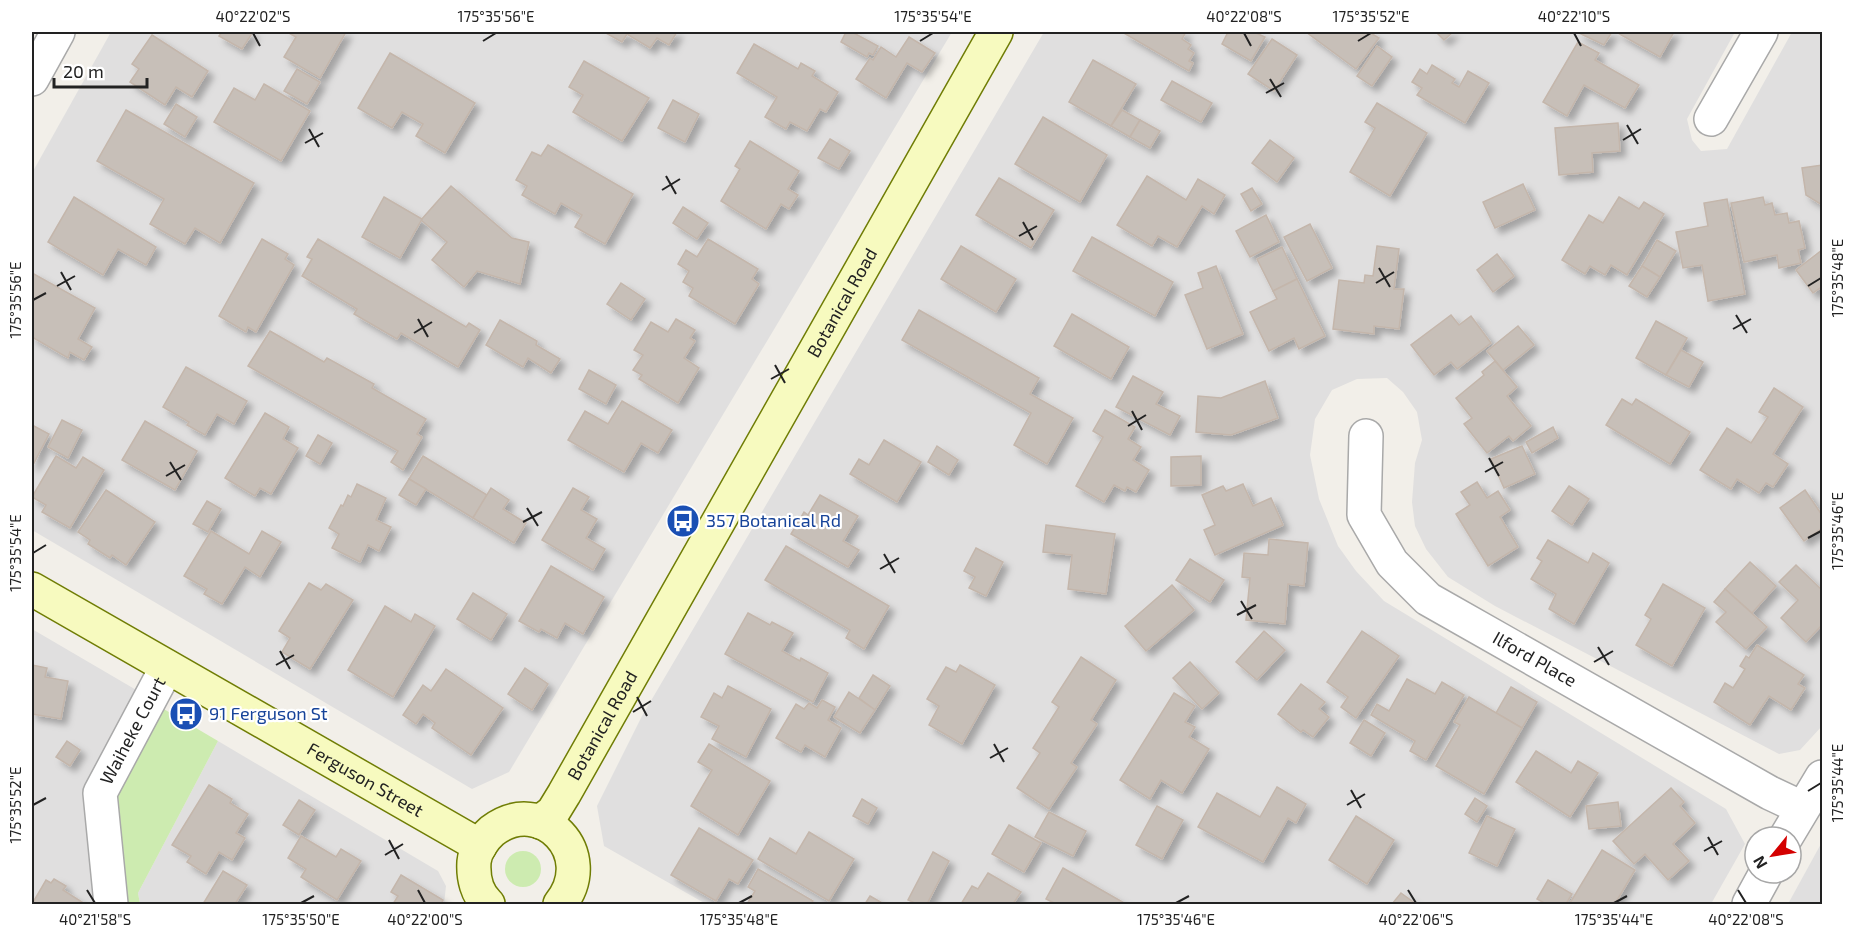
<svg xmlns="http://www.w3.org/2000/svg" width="1854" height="936" font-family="'Exo 2',sans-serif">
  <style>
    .residential { fill: #e0dfdf }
    .grass { fill: #cdebb0 }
    .building { fill: #c7bfb8; stroke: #c4b6ab; stroke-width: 1.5; filter: url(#shadow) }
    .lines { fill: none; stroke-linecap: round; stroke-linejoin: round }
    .street-casing { stroke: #a9a9a9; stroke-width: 36 }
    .secondary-casing { stroke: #707d05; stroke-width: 36 }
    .street { stroke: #fff; stroke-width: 33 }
    .secondary { stroke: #f7fabf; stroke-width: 33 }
    .ticks { fill: none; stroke: #222; stroke-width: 2 }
    .labels { text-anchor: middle; stroke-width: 4.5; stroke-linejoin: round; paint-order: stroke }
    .street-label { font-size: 18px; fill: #222; stroke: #fff }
    .transit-label { font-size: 18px; fill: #164399; stroke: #fff; text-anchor: start }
    .neatline { fill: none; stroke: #222; stroke-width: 2 }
    .ticks-label { font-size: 15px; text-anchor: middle; fill: #222 }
  </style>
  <defs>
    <filter id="shadow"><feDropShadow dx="5.5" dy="5.5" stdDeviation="3" flood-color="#0004"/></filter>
  </defs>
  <rect width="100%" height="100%" fill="#f2efe9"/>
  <g class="residential">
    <path d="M111 32H952L509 772 472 789 32 530V173Z"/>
    <path d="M1044 32H1735L1687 119 1692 140 1701 151 1727 149 1792 32H1822V726L1800 750 1779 754 1495 606 1448 577 1426 549 1415 526 1412 502 1415 463 1422 440 1417 412 1403 392 1387 378 1357 379 1332 390 1315 419 1310 455 1319 499 1338 546 1356 571 1384 601 1726 809 1745 844 1711 904H706L604 846 597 806 642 716Z"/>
    <path d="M32 629 138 691 87 790 97 904H32Z"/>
    <path d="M218 741 438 871 446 886 444 904H140L138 893Z"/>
    <path d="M1822 842V904H1788Z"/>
  </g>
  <g class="grass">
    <path d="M162 708 218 741 138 893 140 904H119L112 807Z"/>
    <circle cx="523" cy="869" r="18"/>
  </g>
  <g class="building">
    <path d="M222 32H253L242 49 219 36Z"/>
    <path d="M287 32H346L320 78 284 57 296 37Z"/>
    <path d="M604 32H677L669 45 657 38 650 48 627 34 622 42Z"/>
    <path d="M846 32H852L878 46 873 55 869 53 867 57 841 42Z"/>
    <path d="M1122 32H1186L1182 39 1191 45 1188 49 1194 53 1189 61 1193 63 1189 71Z"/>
    <path d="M1228 32H1254L1265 37 1251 61 1222 44Z"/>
    <path d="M1306 32H1369L1379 38 1356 69Z"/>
    <path d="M1436 32H1453L1444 40Z"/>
    <path d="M1577 32H1612L1604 45Z"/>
    <path d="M1616 32H1674L1660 57Z"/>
    <path d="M152 35 208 71 192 97 176 87 165 105 130 82 139 69 132 64Z"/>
    <path d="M909 37 935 53 922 72 907 63 886 98 856 79 870 58 873 60 881 47 896 57Z"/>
    <path d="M1272 39 1297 55 1274 91 1248 74Z"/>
    <path d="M1578 42 1599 53 1595 60 1639 85 1625 108 1584 85 1567 116 1543 102Z"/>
    <path d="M754 44 798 69 801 63 815 71 812 76 838 92 826 112 820 109 807 131 790 122 786 129 765 117 777 97 737 73Z"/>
    <path d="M1377 46 1392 57 1372 86 1357 76Z"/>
    <path d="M390 53 475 103 445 153 416 136 423 124 402 112 392 128 358 108Z"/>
    <path d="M1093 60 1136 84 1111 126 1069 102Z"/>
    <path d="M584 61 649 98 622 141 573 112 583 95 569 87Z"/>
    <path d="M1432 65 1455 79 1452 83 1459 87 1468 71 1489 83 1465 123 1417 95 1422 88 1412 82 1420 69 1427 74Z"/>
    <path d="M297 69 320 82 307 104 284 91Z"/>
    <path d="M1172 81 1212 103 1201 122 1161 100Z"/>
    <path d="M264 84 310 111 281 161 214 122 234 88 255 100Z"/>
    <path d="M673 100 699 114 685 142 658 128Z"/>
    <path d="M1377 103 1427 133 1390 196 1350 172 1375 128 1365 122Z"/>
    <path d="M176 104 197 117 185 137 164 124Z"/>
    <path d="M126 110 254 183 220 243 195 228 185 244 150 224 164 199 97 161Z"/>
    <path d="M1122 110 1140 120 1130 137 1111 126Z"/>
    <path d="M1043 117 1107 155 1080 202 1015 164Z"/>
    <path d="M1140 120 1160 131 1150 148 1130 137Z"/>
    <path d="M1618 123 1620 151 1592 153 1593 172 1559 175 1555 128Z"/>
    <path d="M830 139 850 151 839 169 818 158Z"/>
    <path d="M1270 140 1294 158 1277 182 1252 163Z"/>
    <path d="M750 141 799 171 788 189 798 195 789 209 781 204 766 229 721 201 740 169 735 166Z"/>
    <path d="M548 145 633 194 605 244 575 227 582 215 561 203 555 214 522 195 527 186 516 180 532 152 541 156Z"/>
    <path d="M1822 165V205L1806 195 1802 168Z"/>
    <path d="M1147 176 1186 200 1198 179 1225 195 1214 214 1202 206 1177 247 1158 236 1152 246 1117 225Z"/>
    <path d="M999 178 1054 210 1031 248 976 215Z"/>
    <path d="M1523 184 1535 210 1495 228 1483 202Z"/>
    <path d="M451 186 512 238 529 242 520 284 477 271 464 287 432 260 447 242 421 220Z"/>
    <path d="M1252 188 1262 204 1251 211 1241 194Z"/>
    <path d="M74 197 156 247 146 265 118 249 103 275 48 242Z"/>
    <path d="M384 197 422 219 400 258 362 237Z"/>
    <path d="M1619 197 1639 209 1644 202 1664 214 1627 275 1611 265 1605 275 1590 266 1585 274 1562 260 1589 215 1603 223Z"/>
    <path d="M1763 197 1765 205 1772 203 1775 215 1787 213 1789 223 1799 221 1805 248 1798 250 1801 263 1779 268 1777 255 1744 262 1731 203Z"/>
    <path d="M1727 199 1745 294 1708 301 1702 265 1683 268 1676 232 1708 226 1704 203Z"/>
    <path d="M683 207 708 223 697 239 673 223Z"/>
    <path d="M1266 215 1279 242 1250 257 1236 231Z"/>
    <path d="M1310 224 1332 268 1307 281 1284 237Z"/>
    <path d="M1092 237 1173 282 1155 316 1073 271Z"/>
    <path d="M262 239 288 254 285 259 294 265 256 332 248 327 246 332 219 316Z"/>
    <path d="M318 239 466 327 469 323 480 330 458 367 401 333 397 339 354 314 357 309 302 276 312 259 307 257Z"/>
    <path d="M708 239 758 269 752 279 759 284 735 324 689 296 693 288 683 282 689 271 678 264 686 250 697 257Z"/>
    <path d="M1657 240 1676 251 1660 277 1642 266Z"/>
    <path d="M961 246 1016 279 996 312 941 279Z"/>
    <path d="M1377 246 1399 249 1394 289H1404L1399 329 1374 326V334L1333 329 1339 280 1364 283 1365 275 1373 276Z"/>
    <path d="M1282 247 1297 279 1273 291 1257 259Z"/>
    <path d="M1822 250V291L1820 288 1813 293 1796 270Z"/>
    <path d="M1497 254 1514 276 1493 292 1477 270Z"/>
    <path d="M1216 266 1243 334 1207 349 1185 295 1203 288 1198 273Z"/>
    <path d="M1642 266 1660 277 1647 297 1629 286Z"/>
    <path d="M32 273 95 308 78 339 92 347 84 360 70 352 68 358 32 337Z"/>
    <path d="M1297 279 1325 336 1299 349 1294 338 1269 351 1250 312 1277 299 1273 291Z"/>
    <path d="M621 283 645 299 631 320 607 304Z"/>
    <path d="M919 310 1039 378 1030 394 1073 418 1047 464 1014 445 1031 413 902 340Z"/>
    <path d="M1072 314 1129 347 1111 379 1054 346Z"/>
    <path d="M1451 315 1459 325 1471 316 1491 343 1457 369 1451 362 1434 375 1411 345Z"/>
    <path d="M676 319 695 330 690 338 695 341 684 358 699 368 678 403 639 379 642 375 633 370 643 355 634 350 651 322 668 332Z"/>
    <path d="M500 320 537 341 536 345 560 359 551 373 528 358 523 367 486 345Z"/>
    <path d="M1656 321 1687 338 1666 375 1636 358Z"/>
    <path d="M1518 326 1534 345 1503 370 1487 351Z"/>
    <path d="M270 331 324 362 327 358 374 384 372 388 426 419 417 434 422 437 403 470 391 462 398 451 248 366Z"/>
    <path d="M1681 350 1703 362 1689 387 1666 375Z"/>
    <path d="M1495 361 1517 387 1507 396 1531 426 1513 441 1509 436 1487 453 1464 424 1472 418 1456 398 1484 375 1482 372Z"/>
    <path d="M186 367 247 401 234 424 217 414 205 435 187 425 189 422 163 407Z"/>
    <path d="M589 370 616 385 606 404 579 389Z"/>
    <path d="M1133 376 1163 392 1156 404 1180 416 1170 435 1116 407Z"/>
    <path d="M1265 381 1278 418 1231 435 1196 432 1198 396 1221 398Z"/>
    <path d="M1774 388 1803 407 1773 454 1788 464 1773 487 1766 483 1759 493 1737 479 1731 489 1700 470 1727 428 1751 443 1768 417 1759 412Z"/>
    <path d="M1622 399 1632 405 1636 399 1690 432 1670 464 1606 425Z"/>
    <path d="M622 401 672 430 658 453 641 443 624 472 568 440 585 411 608 424Z"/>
    <path d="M1105 410 1135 427 1128 439 1141 447 1133 460 1149 470 1136 492 1127 487 1125 491 1114 485 1104 502 1076 486 1103 437 1093 431Z"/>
    <path d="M265 413 289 427 283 439 298 448 271 494 260 488 255 496 225 478Z"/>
    <path d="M62 420 82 430 68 458 48 447Z"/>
    <path d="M145 421 197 451 175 490 122 460Z"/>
    <path d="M32 425 49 434 32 467Z"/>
    <path d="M1553 427 1558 438 1532 453 1526 442Z"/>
    <path d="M318 435 332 443 320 464 306 456Z"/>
    <path d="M884 440 921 462 897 502 850 474 859 459 869 465Z"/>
    <path d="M937 446 958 460 949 475 928 462Z"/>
    <path d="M1522 446 1535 474 1504 488 1491 459Z"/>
    <path d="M56 456 76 468 83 457 104 470 70 528 42 512 46 505 32 497Z"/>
    <path d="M423 456 487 495 473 518 409 479Z"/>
    <path d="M1201 456V485L1171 486V457Z"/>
    <path d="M409 479 426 489 416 505 399 495Z"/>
    <path d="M1477 482 1487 498 1498 491 1510 510 1500 517 1518 547 1488 566 1456 514 1470 505 1461 492Z"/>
    <path d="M357 484 386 498 376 520 391 527 379 551 368 545 360 562 332 548 339 534 329 528 341 505 343 506 348 495 351 497Z"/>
    <path d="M1243 484 1253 506 1271 498 1283 525 1215 555 1204 530 1215 525 1202 495 1223 486 1226 491Z"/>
    <path d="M1569 486 1589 499 1572 525 1552 511Z"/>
    <path d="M491 488 509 500 503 509 526 523 514 543 473 518Z"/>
    <path d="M573 488 589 497 581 510 597 519 586 538 605 549 593 570 542 540Z"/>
    <path d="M106 490 155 522 126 565 112 555 110 558 88 544 90 540 78 532Z"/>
    <path d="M1805 490 1822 515V528L1804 541 1780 508Z"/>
    <path d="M820 495 858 516 843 541 859 550 848 567 791 534 804 512 808 515Z"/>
    <path d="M207 501 221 509 208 532 193 524Z"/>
    <path d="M1046 525 1115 534 1106 594 1068 589 1072 555 1043 552Z"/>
    <path d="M211 531 249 554 262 531 281 542 260 577 245 567 222 604 204 594 207 589 184 576Z"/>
    <path d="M1269 539 1308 543 1304 586 1288 584 1285 624 1246 620 1250 578 1242 577 1244 553 1268 555Z"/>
    <path d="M1548 540 1588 563 1593 553 1609 563 1574 624 1549 609 1556 594 1531 579 1542 561 1537 558Z"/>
    <path d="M786 546 889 606 864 649 846 638 850 630 765 580Z"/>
    <path d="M976 548 1003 562 986 596 969 588 975 577 964 571Z"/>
    <path d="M1190 559 1224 580 1210 602 1176 580Z"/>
    <path d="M1750 562 1776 586 1752 613 1725 589Z"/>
    <path d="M1796 565 1822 590V625L1806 642 1781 618 1798 600 1779 582Z"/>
    <path d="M551 566 604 597 583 634 565 623 557 638 541 629 539 632 519 621Z"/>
    <path d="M309 583 321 590 326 584 353 600 310 669 282 652 290 638 279 631Z"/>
    <path d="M1663 584 1705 608 1672 666 1636 645 1651 619 1645 615Z"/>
    <path d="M1172 585 1194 610 1146 651 1125 626Z"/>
    <path d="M1725 589 1767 627 1746 649 1716 622 1726 612 1714 602Z"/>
    <path d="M473 593 507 614 491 640 457 619Z"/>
    <path d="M385 606 411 622 415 614 435 626 393 697 348 670Z"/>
    <path d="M748 613 770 625 772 622 793 633 782 651 800 661 801 658 828 673 813 702 725 654Z"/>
    <path d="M1264 631 1285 650 1257 680 1236 662Z"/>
    <path d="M1362 631 1399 656 1356 718 1341 707 1348 697 1327 682Z"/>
    <path d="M1757 645 1804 675 1798 684 1805 688 1791 710 1769 696 1750 725 1714 702 1725 683 1733 688 1745 669 1740 666 1746 656 1749 658Z"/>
    <path d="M1081 657 1116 680 1091 720 1097 724 1071 763 1077 767 1049 809 1017 788 1040 753 1033 748 1059 707 1052 702Z"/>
    <path d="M1190 662 1219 693 1202 709 1173 678Z"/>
    <path d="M32 665 47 668 45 677 68 681 61 719 32 714Z"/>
    <path d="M960 665 995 685 962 744 929 725 939 706 927 699 946 667 956 672Z"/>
    <path d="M525 668 548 684 532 710 508 694Z"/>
    <path d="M446 669 503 708 471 755 432 728 435 723 423 714 416 724 403 715 423 685 431 691Z"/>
    <path d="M873 675 890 686 875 710 859 698Z"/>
    <path d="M1407 679 1435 694 1442 682 1464 695 1426 760 1410 751 1415 741 1371 715 1377 704 1389 711Z"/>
    <path d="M1301 684 1325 702 1319 709 1329 717 1313 737 1303 730 1301 732 1278 714Z"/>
    <path d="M728 686 771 709 746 757 712 739 719 726 701 717 714 693 722 698Z"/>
    <path d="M1511 687 1537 702 1522 728 1496 713Z"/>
    <path d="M849 692 875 710 860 733 834 717Z"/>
    <path d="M1174 693 1195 706 1185 722 1195 727 1189 737 1209 749 1182 793 1161 780 1150 799 1120 780Z"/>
    <path d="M1469 697 1522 728 1484 794 1436 766 1460 725 1454 722Z"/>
    <path d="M822 700 835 707 828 720 841 728 825 757 805 745 801 752 776 738 796 704 804 709 809 703 817 708Z"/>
    <path d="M1364 720 1385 733 1371 756 1350 743Z"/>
    <path d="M67 741 80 750 70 766 56 757Z"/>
    <path d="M709 744 770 781 738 835 691 806 712 770 698 762Z"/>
    <path d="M1536 751 1571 773 1578 761 1598 773 1570 817 1516 782Z"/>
    <path d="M209 785 232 799 230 803 248 814 236 833 245 838 232 860 219 852 206 874 187 862 191 856 172 845Z"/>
    <path d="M1277 787 1306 804 1296 823 1288 818 1263 862 1198 827 1217 793 1260 817Z"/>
    <path d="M1671 788 1684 802 1680 806 1695 823 1673 844 1689 861 1668 880 1645 854 1634 864 1613 841Z"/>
    <path d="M1475 798 1487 806 1477 822 1465 814Z"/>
    <path d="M862 799 877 808 868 824 853 816Z"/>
    <path d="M299 800 315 810 299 835 283 825Z"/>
    <path d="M1618 802 1621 826 1589 829 1586 806Z"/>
    <path d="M1157 806 1183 820 1162 859 1136 845Z"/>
    <path d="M1049 812 1086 831 1073 856 1035 837Z"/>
    <path d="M1356 816 1394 840 1367 884 1329 860Z"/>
    <path d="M1487 816 1515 829 1497 866 1469 853Z"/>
    <path d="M1009 825 1041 843 1024 872 992 854Z"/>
    <path d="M699 828 753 860 738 884 729 879 716 901 671 875Z"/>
    <path d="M809 832 854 859 829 901 758 859 770 838 796 854Z"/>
    <path d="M301 836 336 857 341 849 361 861 337 900 301 877 306 869 288 858Z"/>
    <path d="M1602 850 1635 870 1616 902 1621 904H1572L1570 903Z"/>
    <path d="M933 852 949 861 927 904H917L908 900Z"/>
    <path d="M1063 868 1126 904H1056L1046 899Z"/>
    <path d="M758 869 813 901 811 904H747L755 891 748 887Z"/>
    <path d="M223 871 247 885 235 904H203Z"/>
    <path d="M988 873 1021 892 1013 904H961L972 886 978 889Z"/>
    <path d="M401 875 443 900 441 904H393L398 896 391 892Z"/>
    <path d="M54 879 66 886 63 890 85 904H32L46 880 51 883Z"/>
    <path d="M1548 880 1572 894 1566 904H1546L1537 899Z"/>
    <path d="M1401 893 1416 904H1392Z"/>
    <path d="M870 896 884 904H865Z"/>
  </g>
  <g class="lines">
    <g class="street-casing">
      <g id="street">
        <path d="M32 79 58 32"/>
        <path d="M1711 119 1761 32"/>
        <path id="s1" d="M1366 436 1364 515 1392 563 1428 599 1770 793 1802 808"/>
        <path d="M1786 837 1822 777"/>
        <path id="s2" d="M111 904 100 793 167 667"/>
        <path d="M1749 904 1766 873"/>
      </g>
    </g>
    <g class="secondary-casing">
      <g id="secondary">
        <path id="s3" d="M32 589 480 846"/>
        <path id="s4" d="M540 822 553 812 564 794 996 32"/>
        <path d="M488 904C477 894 473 878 474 862 475 851 483 839 492 831 541 793 600 854 560 904"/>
      </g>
    </g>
    <use href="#street" class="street"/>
    <use href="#secondary" class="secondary"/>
  </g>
  <path class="ticks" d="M253 33 260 46M1244 33 1251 46M1574 33 1581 46M483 41 496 33M920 41 933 33M1358 41 1371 33M1270 79 1281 97M1266 93 1284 83M1627 125 1638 144M309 129 319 147M1623 140 1641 129M305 143 323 133M666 176 676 194M662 190 680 179M1023 222 1033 240M1019 236 1037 226M1379 268 1390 287M61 272 71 290M1376 283 1394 272M57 286 75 276M1808 286 1821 278M33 300 46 293M1736 315 1747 333M418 319 428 337M1733 329 1751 319M414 333 432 322M775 365 785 383M771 379 789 369M1132 411 1142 430M1128 426 1146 415M1489 458 1499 476M170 462 181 480M1485 472 1503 462M166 476 185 465M527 508 538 526M523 522 542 512M1808 538 1821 531M33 553 46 545M884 554 895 573M880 569 899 558M1241 601 1252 619M1237 615 1256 605M1598 647 1609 665M280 651 290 669M1594 662 1613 651M276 665 294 655M637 697 647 716M633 712 651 701M994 744 1004 762M990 758 1008 748M1351 790 1361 808M1808 791 1821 783M33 805 46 798M1347 805 1365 794M1708 837 1718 855M389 840 399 859M1704 851 1722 841M385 855 403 844M87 890 95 903M418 890 425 903M1408 890 1416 903M1738 890 1746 903M301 903 314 896M739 903 752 896M1176 903 1189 896M1614 903 1627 896"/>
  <defs>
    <g id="bus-disc" transform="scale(1.725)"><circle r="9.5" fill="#1a4fb4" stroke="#fff"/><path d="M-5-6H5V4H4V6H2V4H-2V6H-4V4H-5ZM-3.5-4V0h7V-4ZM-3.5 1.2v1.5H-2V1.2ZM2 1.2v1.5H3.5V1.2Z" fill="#fff"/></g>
  </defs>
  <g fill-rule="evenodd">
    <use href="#bus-disc" x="683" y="521"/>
    <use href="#bus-disc" x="186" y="714"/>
  </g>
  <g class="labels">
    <g class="street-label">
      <text dy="6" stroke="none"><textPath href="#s4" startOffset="602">Botanical Road</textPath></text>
      <text dy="6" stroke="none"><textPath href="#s1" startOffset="308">Ilford Place</textPath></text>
      <text dy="6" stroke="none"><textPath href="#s4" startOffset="116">Botanical Road</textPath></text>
      <text dy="6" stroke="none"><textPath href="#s2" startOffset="182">Waiheke Court</textPath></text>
      <text dy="6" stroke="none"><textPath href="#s3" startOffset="384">Ferguson Street</textPath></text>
    </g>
    <g class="transit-label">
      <text x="706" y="527">357 Botanical Rd</text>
      <text x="209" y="720">91 Ferguson St</text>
    </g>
  </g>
  <rect width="1854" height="936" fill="none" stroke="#ffffff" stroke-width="66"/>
  <g transform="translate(1773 855) rotate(240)"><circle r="28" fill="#ffffff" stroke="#a7a7a7" stroke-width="1.5"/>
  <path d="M0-4.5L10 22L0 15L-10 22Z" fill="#d40000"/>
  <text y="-9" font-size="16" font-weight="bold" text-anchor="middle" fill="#222222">N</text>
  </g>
  <path d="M54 78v9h93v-9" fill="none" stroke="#222222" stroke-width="3"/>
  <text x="63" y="78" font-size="18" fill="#222222" stroke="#ffffff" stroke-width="4.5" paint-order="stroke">20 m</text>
  <rect x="33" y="33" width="1788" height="870" class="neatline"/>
  <g class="ticks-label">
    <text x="253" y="22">40°22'02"S</text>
    <text x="496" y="22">175°35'56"E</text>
    <text x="933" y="22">175°35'54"E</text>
    <text x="1244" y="22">40°22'08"S</text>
    <text x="1371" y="22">175°35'52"E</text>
    <text x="1574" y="22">40°22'10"S</text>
    <text transform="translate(1838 278) rotate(-90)" y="5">175°35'48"E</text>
    <text transform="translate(16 300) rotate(-90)" y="5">175°35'56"E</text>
    <text transform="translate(1838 531) rotate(-90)" y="5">175°35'46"E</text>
    <text transform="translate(16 553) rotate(-90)" y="5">175°35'54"E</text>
    <text transform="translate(1838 783) rotate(-90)" y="5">175°35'44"E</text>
    <text transform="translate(16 805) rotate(-90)" y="5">175°35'52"E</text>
    <text x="95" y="925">40°21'58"S</text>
    <text x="301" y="925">175°35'50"E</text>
    <text x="425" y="925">40°22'00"S</text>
    <text x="739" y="925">175°35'48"E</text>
    <text x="1176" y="925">175°35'46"E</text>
    <text x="1416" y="925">40°22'06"S</text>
    <text x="1614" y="925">175°35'44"E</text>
    <text x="1746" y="925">40°22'08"S</text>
  </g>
</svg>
